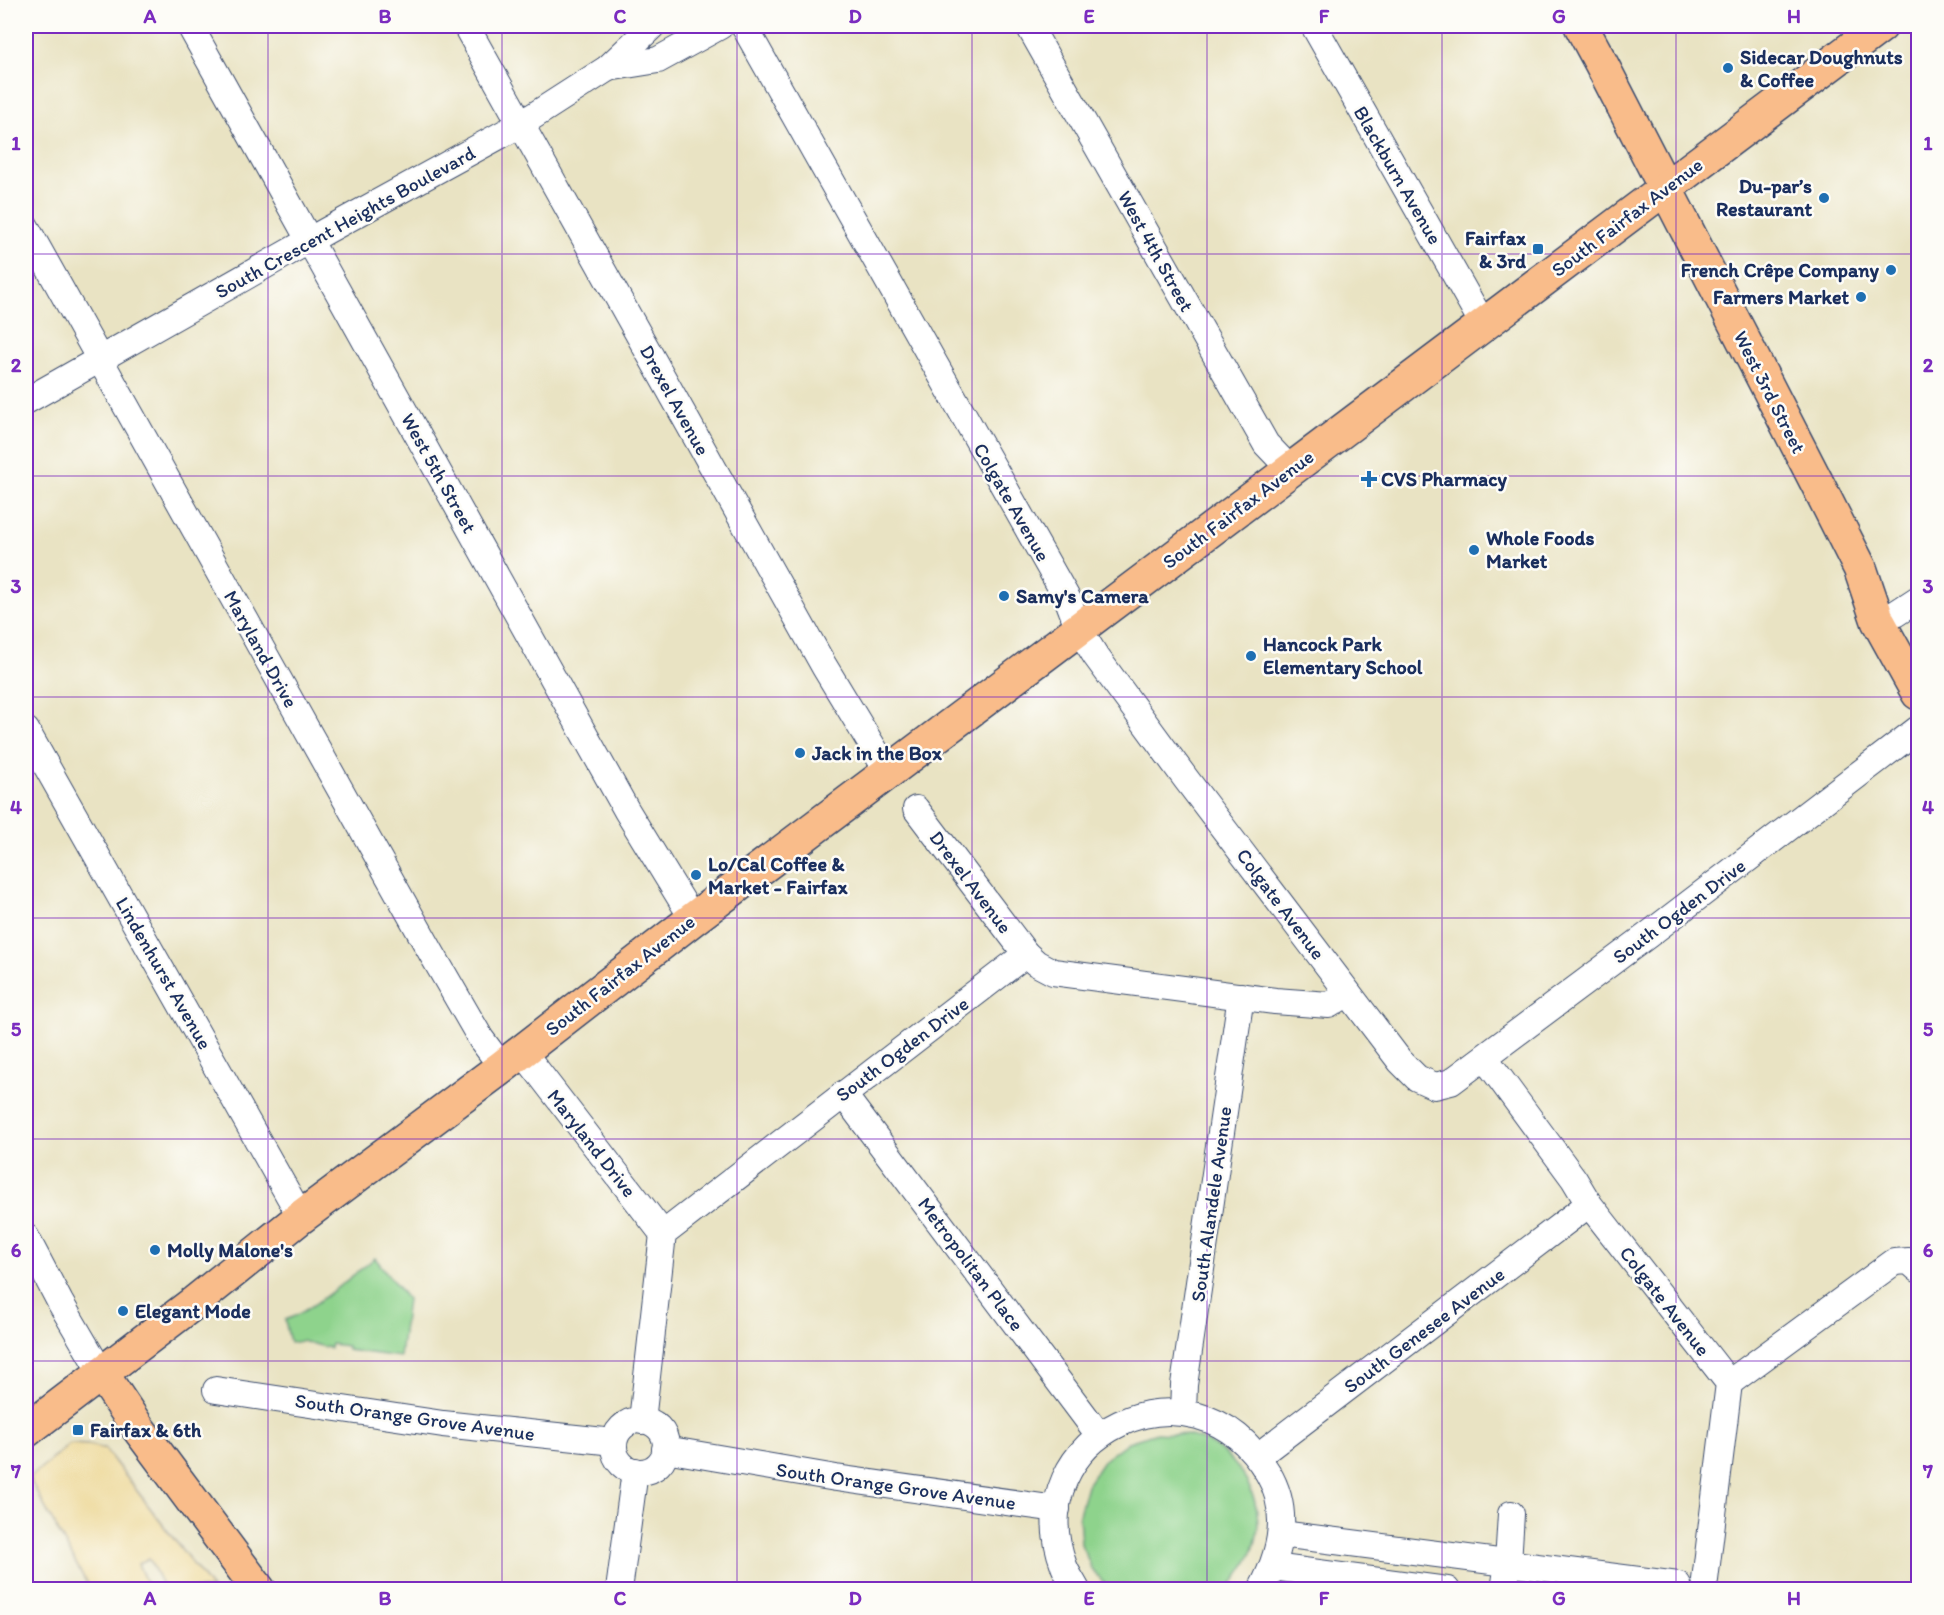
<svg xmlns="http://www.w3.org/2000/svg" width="1944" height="1615" font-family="Itim,sans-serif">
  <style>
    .green { fill: #8ed38c; stroke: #548175; stroke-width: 1.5 }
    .sand { fill: #eeda9e; stroke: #84847e; stroke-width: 1.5 }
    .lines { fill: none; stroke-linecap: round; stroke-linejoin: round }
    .minor-casing { stroke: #3a4a6d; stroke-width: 28 }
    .major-casing { stroke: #3a4a6d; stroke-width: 36 }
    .minor { stroke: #fff; stroke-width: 26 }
    .major { stroke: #f9bc8a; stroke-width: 33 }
    .grid { fill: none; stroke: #7b2cbf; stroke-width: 1.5; stroke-opacity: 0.55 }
    .poi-dot { fill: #1f6fb2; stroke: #fdfcf7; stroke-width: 2 }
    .labels { text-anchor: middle; stroke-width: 5; stroke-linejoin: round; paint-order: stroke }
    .poi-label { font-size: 20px; font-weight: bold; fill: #1b2f5e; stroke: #fdfcf7; text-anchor: start }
    .street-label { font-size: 20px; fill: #1b2f5e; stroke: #fdfcf7 }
    .neatline { fill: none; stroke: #7b2cbf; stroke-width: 2 }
    .grid-label { font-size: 20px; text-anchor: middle; font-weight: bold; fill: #7b2cbf }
  </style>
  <rect width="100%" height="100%" fill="#fdfcf7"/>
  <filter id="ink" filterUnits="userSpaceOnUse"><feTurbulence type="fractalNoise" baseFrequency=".0167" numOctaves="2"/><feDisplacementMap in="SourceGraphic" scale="12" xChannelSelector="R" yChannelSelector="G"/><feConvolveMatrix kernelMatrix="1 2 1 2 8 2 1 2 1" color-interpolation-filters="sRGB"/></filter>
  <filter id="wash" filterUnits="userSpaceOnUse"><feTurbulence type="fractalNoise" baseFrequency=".008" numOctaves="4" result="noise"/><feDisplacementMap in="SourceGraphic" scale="24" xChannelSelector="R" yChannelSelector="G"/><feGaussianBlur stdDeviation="1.35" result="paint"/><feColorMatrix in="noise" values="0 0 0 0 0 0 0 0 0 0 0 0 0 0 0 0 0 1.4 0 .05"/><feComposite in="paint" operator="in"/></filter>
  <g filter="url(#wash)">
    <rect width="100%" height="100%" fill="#e9e3c3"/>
    <g class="green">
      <path d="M375 1258 407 1299 400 1357 347 1350V1346L331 1344 330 1348 301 1341 290 1343 285 1320C309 1313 353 1275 375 1258Z"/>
      <path d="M1157 1433C1166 1434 1176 1433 1185 1435 1233 1442 1270 1500 1254 1547 1248 1564 1239 1576 1227 1589H1110L1093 1571 1081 1544 1079 1514 1087 1485 1104 1460 1128 1442Z"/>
    </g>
    <path class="sand" d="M70 1444 89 1445 105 1449 212 1589H164L149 1558 138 1564 149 1589H90L29 1478Z"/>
  </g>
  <g filter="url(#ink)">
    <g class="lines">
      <g class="minor-casing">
        <g id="minor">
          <path d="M190 26 627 811 693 919"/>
          <path d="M466 26 824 666 888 772"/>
          <path d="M744 26 1068 600 1079 629 1095 655 1186 779 1400 1061 1417 1078 1435 1086 1451 1082 1648 935 1918 729"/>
          <path d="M1029 26 1266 444 1291 470"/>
          <path d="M1314 26 1483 324"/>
          <path d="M608 68 658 60 720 26"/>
          <path d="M26 227 432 954 481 1039 502 1067"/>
          <path d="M26 401 326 231 521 124 608 68 652 26"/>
          <path d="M1895 614 1918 599"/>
          <path d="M26 730 301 1217"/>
          <path d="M916 809 1026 954 1036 963 1053 972 1275 1001 1329 1005 1348 993"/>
          <path d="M522 1051 663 1234"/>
          <path d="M1485 1058 1574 1179 1589 1204 1729 1383 1705 1580"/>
          <path d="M843 1094 1099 1435"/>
          <path d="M26 1237 60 1302 102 1374"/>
          <path d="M1729 1383 1894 1262 1909 1261 1918 1269"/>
          <path d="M216 1390 443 1424 614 1442"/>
          <path d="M1183 1412 1184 1385 1241 996"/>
          <circle cx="640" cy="1446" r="26"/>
          <path d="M642 1421 663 1234 1026 954"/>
          <path d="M665 1449 836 1478 1057 1509"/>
          <path d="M1258 1456 1589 1204"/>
          <path d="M1281 1534 1678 1585"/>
          <path d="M1273 1567 1447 1590"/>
          <path d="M619 1590 635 1471"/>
          <path d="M1077 1590C1073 1582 1067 1574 1064 1566 1015 1436 1194 1347 1268 1473 1291 1512 1281 1553 1261 1590"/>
          <path d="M1504 1590 1508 1563 1511 1514"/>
        </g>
      </g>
      <g class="major-casing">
        <g id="major">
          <path d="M1581 26 1601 63 1817 483 1860 568 1878 621 1918 693"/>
          <path d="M102 1374 138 1428 259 1590"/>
          <path d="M26 1431 195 1302 301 1217 502 1067 693 919 1881 26"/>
        </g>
      </g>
      <use href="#minor" class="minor"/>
      <use href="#major" class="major"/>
    </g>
  </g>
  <path class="grid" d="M268 26V1590M502 26V1590M737 26V1590M972 26V1590M1207 26V1590M1442 26V1590M1676 26V1590M26 254H1918M26 476H1918M26 697H1918M26 918H1918M26 1139H1918M26 1361H1918"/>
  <g class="poi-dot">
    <circle cx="1728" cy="68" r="6"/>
    <circle cx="1824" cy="198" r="6"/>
    <rect x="1532" y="243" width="12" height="12" rx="3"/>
    <circle cx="1891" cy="270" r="6"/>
    <circle cx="1861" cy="297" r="6"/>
    <path d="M1366 470h6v6h6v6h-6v6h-6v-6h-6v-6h6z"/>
    <circle cx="1474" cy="550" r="6"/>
    <circle cx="1004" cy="596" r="6"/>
    <circle cx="1251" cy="656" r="6"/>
    <circle cx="800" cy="753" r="6"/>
    <circle cx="696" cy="875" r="6"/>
    <circle cx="155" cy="1250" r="6"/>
    <circle cx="123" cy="1311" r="6"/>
    <rect x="72" y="1424" width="12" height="12" rx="3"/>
  </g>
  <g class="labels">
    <g class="poi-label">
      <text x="1740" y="64">Sidecar Doughnuts<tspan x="1740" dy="23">&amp; Coffee</tspan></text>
      <text x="1812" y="193" text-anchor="end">Du-par’s<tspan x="1812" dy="23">Restaurant</tspan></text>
      <text x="1526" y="245" text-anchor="end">Fairfax<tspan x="1526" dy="23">&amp; 3rd</tspan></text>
      <text x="1879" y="277" text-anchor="end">French Crêpe Company</text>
      <text x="1849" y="304" text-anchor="end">Farmers Market</text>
      <text x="1381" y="486">CVS Pharmacy</text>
      <text x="1486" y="545">Whole Foods<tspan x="1486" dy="23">Market</tspan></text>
      <text x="1016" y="603">Samy's Camera</text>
      <text x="1263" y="651">Hancock Park<tspan x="1263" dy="23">Elementary School</tspan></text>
      <text x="812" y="760">Jack in the Box</text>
      <text x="708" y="871">Lo/Cal Coffee &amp;<tspan x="708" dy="23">Market - Fairfax</tspan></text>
      <text x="167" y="1257">Molly Malone's</text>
      <text x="135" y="1318">Elegant Mode</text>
      <text x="90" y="1437">Fairfax &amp; 6th</text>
    </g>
    <g class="street-label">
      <text transform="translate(1398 175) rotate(60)" y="7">Blackburn Avenue</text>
      <text transform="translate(1627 217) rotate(-37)" y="7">South Fairfax Avenue</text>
      <text transform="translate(345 222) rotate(-29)" y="7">South Crescent Heights Boulevard</text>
      <text transform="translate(1156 251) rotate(61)" y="7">West 4th Street</text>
      <text transform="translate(1770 392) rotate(63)" y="7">West 3rd Street</text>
      <text transform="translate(675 400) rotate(61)" y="7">Drexel Avenue</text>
      <text transform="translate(439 473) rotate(61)" y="7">West 5th Street</text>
      <text transform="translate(1012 502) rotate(60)" y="7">Colgate Avenue</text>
      <text transform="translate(1238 509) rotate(-37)" y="7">South Fairfax Avenue</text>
      <text transform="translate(261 649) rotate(61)" y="7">Maryland Drive</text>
      <text transform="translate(971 882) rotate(53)" y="7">Drexel Avenue</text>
      <text transform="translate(1281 904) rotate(53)" y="7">Colgate Avenue</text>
      <text transform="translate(1679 911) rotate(-37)" y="7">South Ogden Drive</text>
      <text transform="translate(164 973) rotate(60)" y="7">Lindenhurst Avenue</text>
      <text transform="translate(620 975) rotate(-38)" y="7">South Fairfax Avenue</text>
      <text transform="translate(902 1049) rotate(-37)" y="7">South Ogden Drive</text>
      <text transform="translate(592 1143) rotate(52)" y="7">Maryland Drive</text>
      <text transform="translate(1211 1204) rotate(-82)" y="7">South Alandele Avenue</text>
      <text transform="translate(971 1264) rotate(53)" y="7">Metropolitan Place</text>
      <text transform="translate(1665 1301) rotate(52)" y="7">Colgate Avenue</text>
      <text transform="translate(1424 1330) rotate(-37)" y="7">South Genesee Avenue</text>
      <text transform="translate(415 1417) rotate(8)" y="7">South Orange Grove Avenue</text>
      <text transform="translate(896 1486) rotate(8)" y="7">South Orange Grove Avenue</text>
    </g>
  </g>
  <rect width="1944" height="1615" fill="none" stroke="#fdfcf7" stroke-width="66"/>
  <rect x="33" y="33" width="1878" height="1549" class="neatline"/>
  <g class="grid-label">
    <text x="150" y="23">A</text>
    <text x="385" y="23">B</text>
    <text x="620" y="23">C</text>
    <text x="855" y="23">D</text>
    <text x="1089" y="23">E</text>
    <text x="1324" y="23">F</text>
    <text x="1559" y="23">G</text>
    <text x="1794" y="23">H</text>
    <text x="16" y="150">1</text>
    <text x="1928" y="150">1</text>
    <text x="16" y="372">2</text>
    <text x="1928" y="372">2</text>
    <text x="16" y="593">3</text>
    <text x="1928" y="593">3</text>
    <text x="16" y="814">4</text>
    <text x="1928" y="814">4</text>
    <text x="16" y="1036">5</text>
    <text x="1928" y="1036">5</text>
    <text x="16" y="1257">6</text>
    <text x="1928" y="1257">6</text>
    <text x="16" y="1478">7</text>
    <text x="1928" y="1478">7</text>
    <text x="150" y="1605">A</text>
    <text x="385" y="1605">B</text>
    <text x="620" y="1605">C</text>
    <text x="855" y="1605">D</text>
    <text x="1089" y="1605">E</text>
    <text x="1324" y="1605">F</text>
    <text x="1559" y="1605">G</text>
    <text x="1794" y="1605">H</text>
  </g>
</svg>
